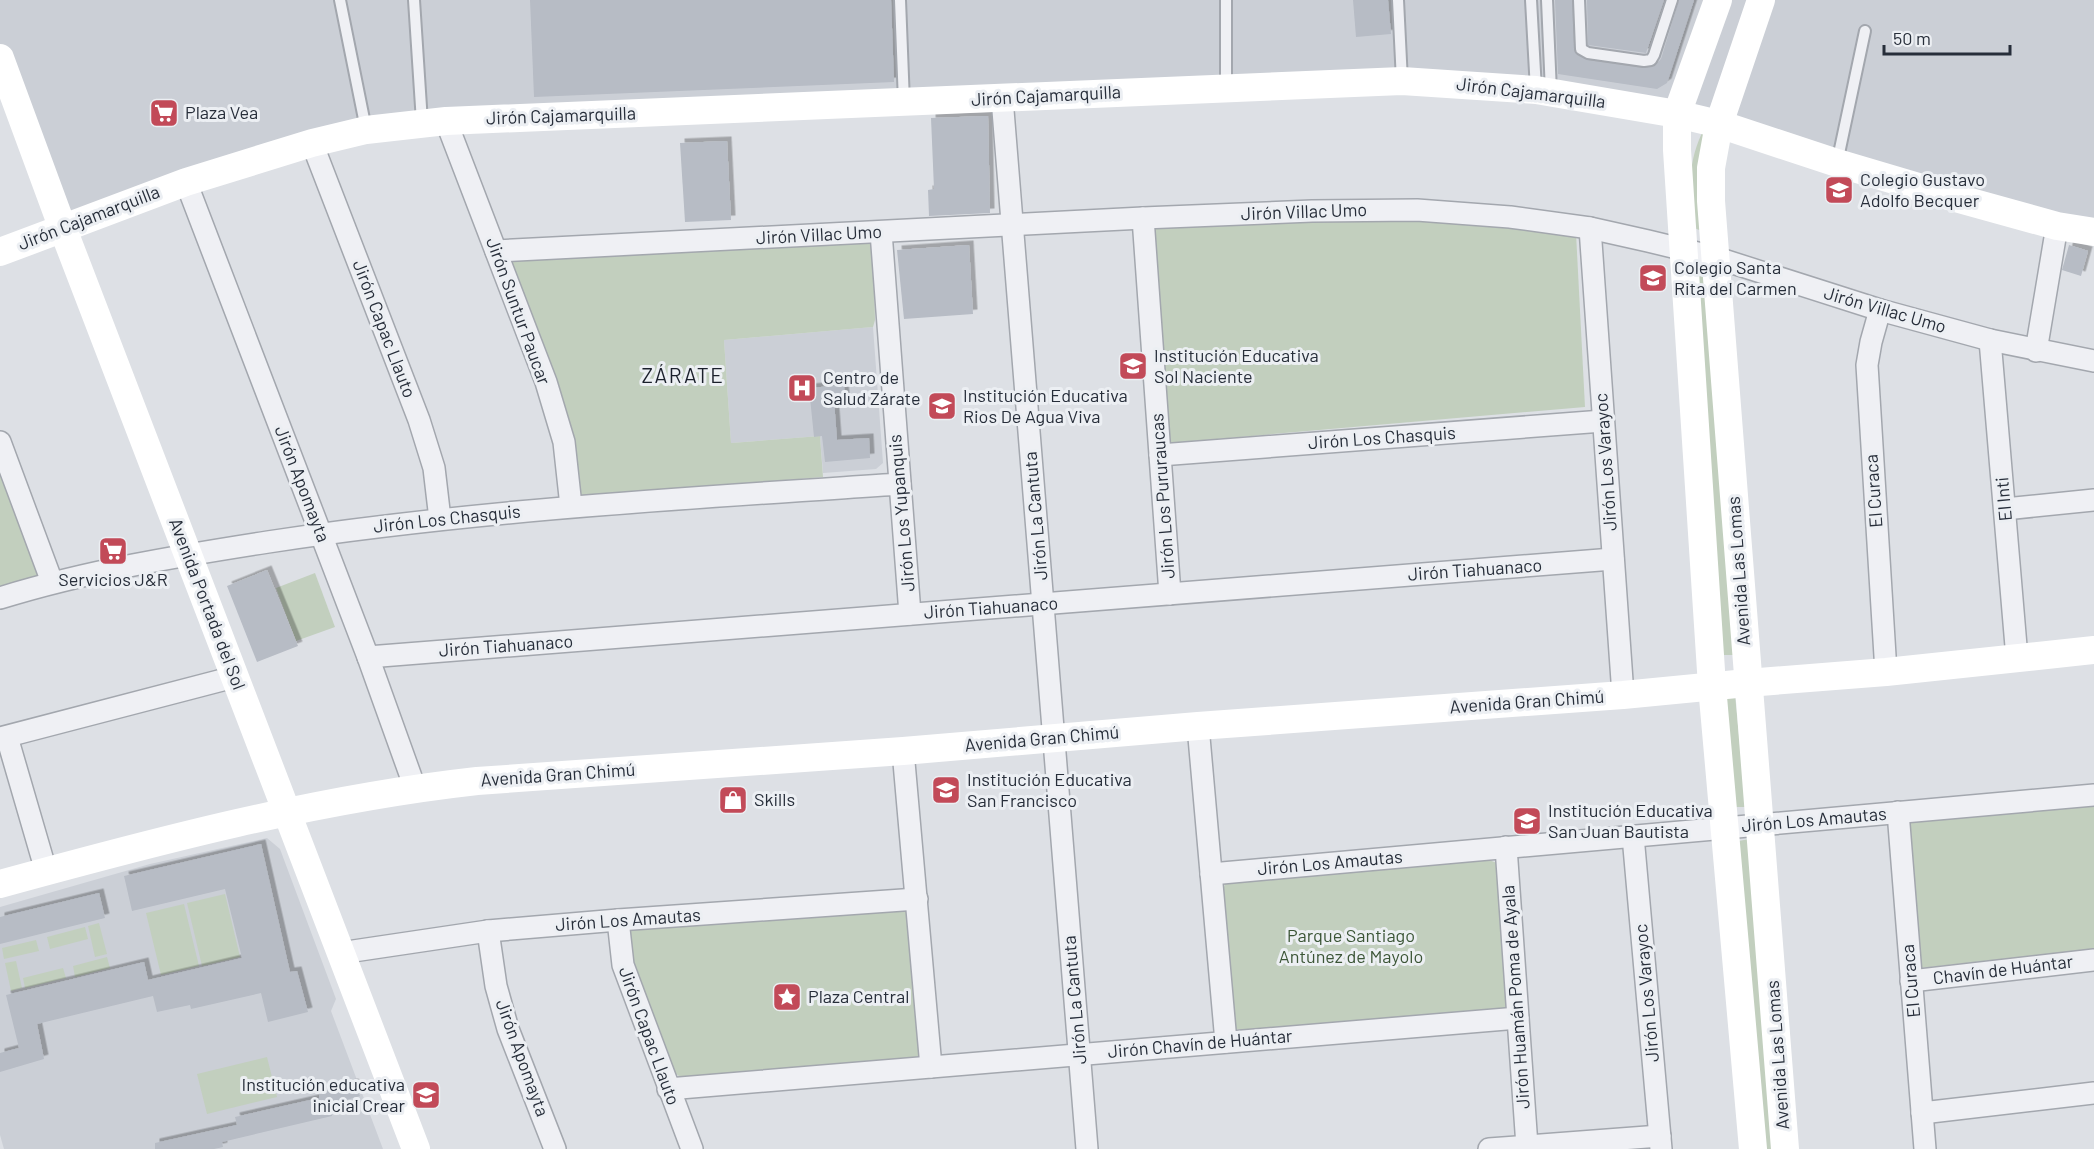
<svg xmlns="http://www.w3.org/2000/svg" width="2094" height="1149" font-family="Barlow,sans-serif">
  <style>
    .built { fill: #cbcfd6 }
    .green { fill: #c2cfbe }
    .building { fill: #b7bcc5; filter: url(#shadow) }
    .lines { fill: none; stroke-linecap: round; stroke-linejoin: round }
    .lane-casing { stroke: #a3a7ae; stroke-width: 14 }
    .street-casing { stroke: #a3a7ae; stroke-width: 24 }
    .lane { stroke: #eff0f4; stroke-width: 10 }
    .street { stroke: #eff0f4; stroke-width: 21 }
    .secondary { stroke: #fff; stroke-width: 28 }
    .labels { text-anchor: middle; stroke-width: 6; stroke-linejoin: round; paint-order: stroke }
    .street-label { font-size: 18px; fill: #272e3a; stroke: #eceff3 }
    .poi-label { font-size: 18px; fill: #272e3a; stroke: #eceff3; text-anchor: start }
    .park-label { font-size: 18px; fill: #3b5536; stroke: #eceff3 }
    .quarter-label { font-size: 21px; letter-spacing: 1.5px; fill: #1a1f2b; stroke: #eceff3 }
  </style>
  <defs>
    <filter id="shadow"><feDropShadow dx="4.5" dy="-4.5" stdDeviation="0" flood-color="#0004"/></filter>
  </defs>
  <rect width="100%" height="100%" fill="#dde0e5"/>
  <g class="built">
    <path d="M0 0H2094V232L1711 124 1354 83 322 142 62 231 0 66Z"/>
    <path d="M873 327 883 463 876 469 823 473 820 436 731 443 724 340Z"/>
    <path d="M267 838 280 849 336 999 331 1011 383 1149H4L0 1135V907L150 864Z"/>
  </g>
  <g class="green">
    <path d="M1705 127 1702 231 1691 227C1691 187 1686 163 1705 127Z"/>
    <path d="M1370 219 1474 223 1576 233 1585 407 1170 443 1154 228Z"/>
    <path d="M873 239 875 320 873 327 724 340 731 443 820 436 823 477 580 497 507 257Z"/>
    <path d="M1693 267 1703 271 1734 655H1722Z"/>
    <path d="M0 461 42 580 0 592Z"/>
    <path d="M315 573 335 627 296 641 276 588Z"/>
    <path d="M1726 695H1735L1746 807H1734Z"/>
    <path d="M2094 801V949L1921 968 1908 820Z"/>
    <path d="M1749 839 1773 1149H1764L1739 841Z"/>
    <path d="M1489 860 1497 863 1509 1000 1506 1008 1498 1011 1245 1031 1236 1029 1233 1021 1222 893 1225 884 1233 880Z"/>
    <path d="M225 894 240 957 202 966 187 903Z"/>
    <path d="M184 904 199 966 161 975 146 913Z"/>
    <path d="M902 907 910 910 921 1055 913 1058 681 1078 672 1070 635 970 628 936V932L632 929Z"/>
    <path d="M99 923 107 954 95 957 88 926Z"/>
    <path d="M85 927 88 939 50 949 47 937Z"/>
    <path d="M36 940 39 951 4 959 2 948Z"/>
    <path d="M107 957 110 968 75 977 73 966Z"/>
    <path d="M16 961 22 988 11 991 5 963Z"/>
    <path d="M63 968 66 978 25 988 23 978Z"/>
    <path d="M267 1057 277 1097 207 1114 197 1074Z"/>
  </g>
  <g class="building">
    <path d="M530 0H891L894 82 534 97Z"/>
    <path d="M1353 0H1388L1391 34 1356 37Z"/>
    <path d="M1555 0H1572L1574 49 1577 55 1587 60 1643 68 1655 66 1661 59 1679 0H1694L1667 83 1657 89 1558 74Z"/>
    <path d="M1587 0H1664L1646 53 1588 45Z"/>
    <path d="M988 116 990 213 929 216 928 190 934 189 931 118Z"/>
    <path d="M727 141 731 220 685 222 680 143Z"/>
    <path d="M969 245 973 314 904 319 897 250Z"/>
    <path d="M2069 245 2088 251 2081 276 2062 270Z"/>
    <path d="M844 385 845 399 834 400 837 440 869 438 870 458 825 462 822 436 814 437 809 388Z"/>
    <path d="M267 570 298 646 257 662 227 586Z"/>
    <path d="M261 844 290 972 297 971 308 1012 268 1022 261 993 191 1009 190 1005 157 1012 153 996 37 1024 44 1059 0 1072V1053L19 1048 6 995 144 962 148 980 242 958 225 889 132 911 124 876Z"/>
    <path d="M99 893 105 918 0 944V917Z"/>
    <path d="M354 1083 360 1096 333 1104 332 1116 222 1142 223 1147 214 1149H155V1143L237 1125 235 1117 319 1098V1091Z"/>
  </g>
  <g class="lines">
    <g class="lane-casing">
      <g id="lane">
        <path d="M340 0 366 129"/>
        <path d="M414 0 422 122"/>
        <path d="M900 0 904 102"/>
        <path d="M1226 0V87"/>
        <path d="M1398 0 1402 81"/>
        <path d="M1531 0 1536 90"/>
        <path d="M1547 0 1551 92"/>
        <path d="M1579 0 1581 49 1588 53 1644 61 1651 60 1654 55 1672 0"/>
        <path d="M1837 163 1865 31"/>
      </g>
    </g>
    <g class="street-casing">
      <g id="street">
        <path d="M1002 98 1087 1149"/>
        <path d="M446 121 546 382 564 442 571 506"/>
        <path d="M312 143 419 420 434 468 440 519"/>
        <path d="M186 182 368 657 415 788"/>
        <path d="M1143 218 1170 594"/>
        <path d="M1590 228 1623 695"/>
        <path d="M881 232 910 614"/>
        <path d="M496 251 1143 218 1312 211 1417 210 1510 217 1590 228 1648 241 1714 257 1880 310 1990 340 2094 361"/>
        <path d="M1880 310 1871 342 1867 365 1886 672"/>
        <path d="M1990 340 2017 658"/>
        <path d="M2036 351 2057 226"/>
        <path d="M0 442 52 582"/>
        <path d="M1160 455 1603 421"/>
        <path d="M2005 509 2094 500"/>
        <path d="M0 598C87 571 178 556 268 542 477 510 688 498 900 484"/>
        <path d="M368 657 1613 559"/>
        <path d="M1198 726 1226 1042"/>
        <path d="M7 737 46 871"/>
        <path d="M0 738 234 677"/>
        <path d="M903 751 931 1067"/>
        <path d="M1898 812 1925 1149"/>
        <path d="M1633 836 1661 1149"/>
        <path d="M1506 847 1527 1146"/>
        <path d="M1211 874 2094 795"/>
        <path d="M618 920 623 965 692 1149"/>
        <path d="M488 931 496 986 508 1029 555 1149"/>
        <path d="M340 953 488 931 618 920 917 899"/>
        <path d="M1911 981 2094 960"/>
        <path d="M668 1089 1518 1018"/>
        <path d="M1922 1113 2094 1093"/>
        <path d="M1489 1149 1660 1136"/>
      </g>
    </g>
    <use href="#lane" class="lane"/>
    <use href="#street" class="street"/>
    <g class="secondary">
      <path d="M1718 0 1677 114V150L1712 686 1753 1149"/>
      <path d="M1761 0 1719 124 1711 168V201L1785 1149"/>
      <path d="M0 58 63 229 416 1149"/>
      <path d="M0 252 186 182 312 143 366 130 446 121 1402 81 1536 90 1677 114 1719 124 1837 163 1945 195 2057 226 2094 232"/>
      <path d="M0 884C157 841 315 799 477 781L903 751 1198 726 1623 695 1747 683 1886 672 2094 650"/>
    </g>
  </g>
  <defs>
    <g id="supermarket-square" transform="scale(1.5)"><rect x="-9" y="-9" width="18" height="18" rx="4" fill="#c24a58" stroke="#eceff3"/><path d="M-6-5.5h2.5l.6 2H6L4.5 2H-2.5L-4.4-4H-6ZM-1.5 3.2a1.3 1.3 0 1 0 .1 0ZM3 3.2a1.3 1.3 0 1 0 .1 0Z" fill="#fff"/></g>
    <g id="school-square" transform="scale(1.5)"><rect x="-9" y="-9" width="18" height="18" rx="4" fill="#c24a58" stroke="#eceff3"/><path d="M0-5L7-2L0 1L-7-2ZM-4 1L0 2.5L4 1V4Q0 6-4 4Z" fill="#fff"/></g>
    <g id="hospital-square" transform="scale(1.5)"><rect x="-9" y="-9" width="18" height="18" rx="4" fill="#c24a58" stroke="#eceff3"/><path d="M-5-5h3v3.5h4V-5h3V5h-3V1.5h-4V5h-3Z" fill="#fff"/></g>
    <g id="shop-square" transform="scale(1.5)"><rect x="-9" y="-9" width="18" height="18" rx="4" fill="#c24a58" stroke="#eceff3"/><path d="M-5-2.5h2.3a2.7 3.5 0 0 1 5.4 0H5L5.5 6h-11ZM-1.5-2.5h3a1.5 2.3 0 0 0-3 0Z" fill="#fff"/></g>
    <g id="sight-square" transform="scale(1.5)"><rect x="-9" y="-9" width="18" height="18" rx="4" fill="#c24a58" stroke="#eceff3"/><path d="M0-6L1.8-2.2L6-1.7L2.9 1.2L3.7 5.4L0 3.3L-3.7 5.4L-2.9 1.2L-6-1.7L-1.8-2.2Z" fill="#fff"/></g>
  </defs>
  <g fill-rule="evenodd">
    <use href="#supermarket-square" x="164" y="113"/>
    <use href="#school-square" x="1839" y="190"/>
    <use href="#school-square" x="1653" y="278"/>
    <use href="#school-square" x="1133" y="366"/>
    <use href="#hospital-square" x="802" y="388"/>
    <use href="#school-square" x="942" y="406"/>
    <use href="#supermarket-square" x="113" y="551"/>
    <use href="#school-square" x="946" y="790"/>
    <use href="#shop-square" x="733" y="800"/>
    <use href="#school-square" x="1527" y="821"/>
    <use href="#sight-square" x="787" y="997"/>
    <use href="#school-square" x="426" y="1095"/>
  </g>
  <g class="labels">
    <g class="street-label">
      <text transform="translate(1531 93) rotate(7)" y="6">Jirón Cajamarquilla</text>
      <text transform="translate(1046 96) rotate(-3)" y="6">Jirón Cajamarquilla</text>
      <text transform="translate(561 116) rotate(-2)" y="6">Jirón Cajamarquilla</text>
      <text transform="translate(1304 212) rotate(-2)" y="6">Jirón Villac Umo</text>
      <text transform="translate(89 218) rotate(-21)" y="6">Jirón Cajamarquilla</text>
      <text transform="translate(819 235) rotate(-3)" y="6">Jirón Villac Umo</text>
      <text transform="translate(1885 310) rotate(16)" y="6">Jirón Villac Umo</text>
      <text transform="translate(518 311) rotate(70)" y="6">Jirón Suntur Paucar</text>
      <text transform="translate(384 329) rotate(69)" y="6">Jirón Capac Llauto</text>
      <text transform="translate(1382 438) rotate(-4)" y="6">Jirón Los Chasquis</text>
      <text transform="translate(1606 462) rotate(-94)" y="6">Jirón Los Varayoc</text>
      <text transform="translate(302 484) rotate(69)" y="6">Jirón Apomayta</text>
      <text transform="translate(1874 491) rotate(-94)" y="6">El Curaca</text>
      <text transform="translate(1163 496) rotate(-94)" y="6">Jirón Los Pururaucas</text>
      <text transform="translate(2004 499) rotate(-95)" y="6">El Inti</text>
      <text transform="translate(902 513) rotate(-95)" y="6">Jirón Los Yupanquis</text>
      <text transform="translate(1036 516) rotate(-95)" y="6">Jirón La Cantuta</text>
      <text transform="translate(447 519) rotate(-6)" y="6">Jirón Los Chasquis</text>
      <text transform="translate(1475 570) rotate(-4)" y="6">Jirón Tiahuanaco</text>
      <text transform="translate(1739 571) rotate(-94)" y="6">Avenida Las Lomas</text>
      <text transform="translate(207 604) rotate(69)" y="6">Avenida Portada del Sol</text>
      <text transform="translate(991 608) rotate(-4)" y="6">Jirón Tiahuanaco</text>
      <text transform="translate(506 646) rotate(-4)" y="6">Jirón Tiahuanaco</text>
      <text transform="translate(1527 702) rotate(-4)" y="6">Avenida Gran Chimú</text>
      <text transform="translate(1042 739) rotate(-5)" y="6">Avenida Gran Chimú</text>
      <text transform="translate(558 775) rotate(-4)" y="6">Avenida Gran Chimú</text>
      <text transform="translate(1814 820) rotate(-5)" y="6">Jirón Los Amautas</text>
      <text transform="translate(1330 863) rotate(-5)" y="6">Jirón Los Amautas</text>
      <text transform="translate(628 920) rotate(-4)" y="6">Jirón Los Amautas</text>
      <text transform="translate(2003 970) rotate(-7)" y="6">Chavín de Huántar</text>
      <text transform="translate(1911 981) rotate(-95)" y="6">El Curaca</text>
      <text transform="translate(1647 993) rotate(-95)" y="6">Jirón Los Varayoc</text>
      <text transform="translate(1516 997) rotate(-94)" y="6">Jirón Huamán Poma de Ayala</text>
      <text transform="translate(1075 1000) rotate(-95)" y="6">Jirón La Cantuta</text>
      <text transform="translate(649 1036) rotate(70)" y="6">Jirón Capac Llauto</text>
      <text transform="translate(1200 1044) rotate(-5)" y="6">Jirón Chavín de Huántar</text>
      <text transform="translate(1778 1055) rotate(-94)" y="6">Avenida Las Lomas</text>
      <text transform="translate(522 1058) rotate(70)" y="6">Jirón Apomayta</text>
    </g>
    <g class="poi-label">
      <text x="185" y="119">Plaza Vea</text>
      <text x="1860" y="186">Colegio Gustavo<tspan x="1860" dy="21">Adolfo Becquer</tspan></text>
      <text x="1674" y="274">Colegio Santa<tspan x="1674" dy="21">Rita del Carmen</tspan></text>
      <text x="1154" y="362">Institución Educativa<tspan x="1154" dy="21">Sol Naciente</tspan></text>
      <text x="823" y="384">Centro de<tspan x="823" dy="21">Salud Zárate</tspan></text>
      <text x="963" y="402">Institución Educativa<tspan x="963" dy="21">Rios De Agua Viva</tspan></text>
      <text x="113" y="586" text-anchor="middle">Servicios J&amp;R</text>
      <text x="967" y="786">Institución Educativa<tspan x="967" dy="21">San Francisco</tspan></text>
      <text x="754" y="806">Skills</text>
      <text x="1548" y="817">Institución Educativa<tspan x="1548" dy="21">San Juan Bautista</tspan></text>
      <text x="808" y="1003">Plaza Central</text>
      <text x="405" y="1091" text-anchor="end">Institución educativa<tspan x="405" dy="21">inicial Crear</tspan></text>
    </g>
    <g class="park-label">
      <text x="1351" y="942">Parque Santiago<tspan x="1351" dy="21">Antúnez de Mayolo</tspan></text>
    </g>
    <g class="quarter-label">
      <text x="683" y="383">ZÁRATE</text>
    </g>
  </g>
  <path d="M1884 45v9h126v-9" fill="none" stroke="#272e3a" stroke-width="3"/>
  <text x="1893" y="45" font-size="18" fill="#272e3a" stroke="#eceff3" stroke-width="4.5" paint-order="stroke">50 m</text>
</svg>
